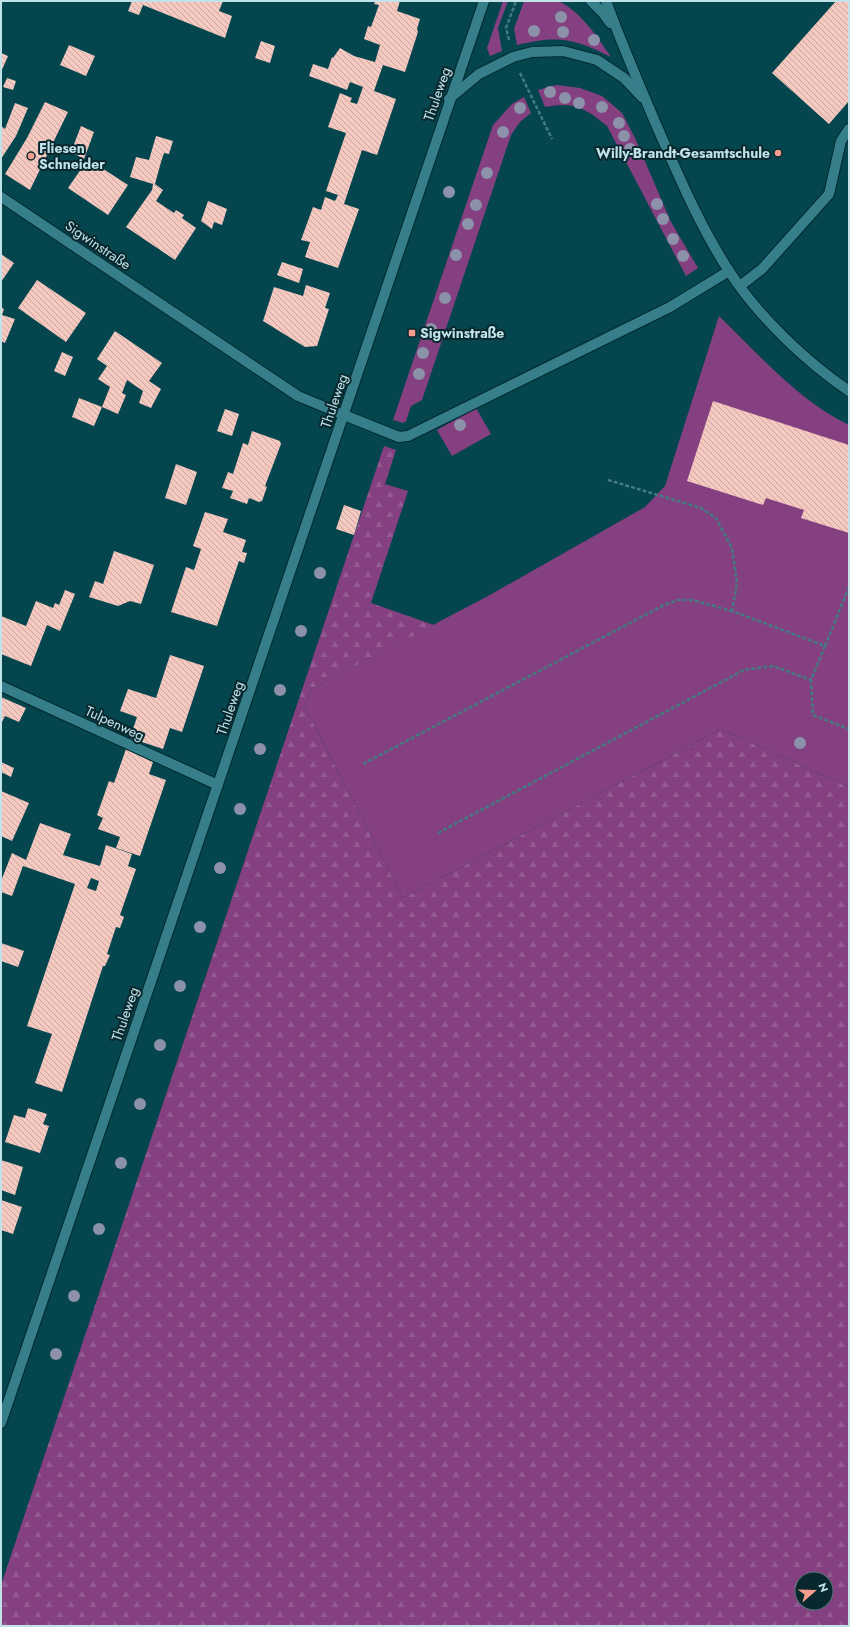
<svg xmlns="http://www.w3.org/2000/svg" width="850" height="1627" font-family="Jost,sans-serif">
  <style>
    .green { fill: #844080 }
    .forest { fill: url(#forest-firs); fill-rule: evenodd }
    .building { fill: url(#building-back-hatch); fill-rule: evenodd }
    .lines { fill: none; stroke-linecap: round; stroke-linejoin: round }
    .lane-casing { stroke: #00292f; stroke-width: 12 }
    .street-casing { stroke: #00292f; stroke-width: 12 }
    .secondary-casing { stroke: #00292f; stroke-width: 12 }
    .path { stroke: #447a81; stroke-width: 2.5; stroke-dasharray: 4 2; stroke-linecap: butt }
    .lane { stroke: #357e8a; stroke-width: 10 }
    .street { stroke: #357e8a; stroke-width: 10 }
    .secondary { stroke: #357e8a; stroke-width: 10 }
    .tree { fill: #8b92a9 }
    .poi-dot { fill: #f59d8f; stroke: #09282d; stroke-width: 1.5 }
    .labels { text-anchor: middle; stroke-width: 4; stroke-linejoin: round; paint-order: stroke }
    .street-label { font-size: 14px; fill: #c0e2e8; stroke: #09282d }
    .poi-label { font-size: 14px; font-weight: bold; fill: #c0e2e8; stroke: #09282d; text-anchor: start }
  </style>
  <defs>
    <pattern id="forest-firs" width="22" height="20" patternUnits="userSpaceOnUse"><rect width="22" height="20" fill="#844080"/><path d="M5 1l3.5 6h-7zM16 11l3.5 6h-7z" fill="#945b92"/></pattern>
    <pattern id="building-back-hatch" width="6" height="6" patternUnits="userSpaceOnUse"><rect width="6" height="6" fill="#f5c8c0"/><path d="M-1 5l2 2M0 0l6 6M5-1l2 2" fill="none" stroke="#c6a7a2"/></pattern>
  </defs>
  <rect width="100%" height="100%" fill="#05454d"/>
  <g class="green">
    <path d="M503 1H508L498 28 502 51 490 56 487 48Z"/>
    <path d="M524 1C533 1 549 0 558 1 580 10 598 38 611 57 574 38 557 35 517 45L514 29Z"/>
    <path d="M556 85 580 88 602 96 622 113 635 138 671 222 698 268 686 276 607 126C586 108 573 101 545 107L538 90Z"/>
    <path d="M524 97 531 113 520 122 511 135 422 400 411 406 406 421 403 423 393 420 493 125 512 104Z"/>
    <path d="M719 316C757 353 801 403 849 425V787L721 729 403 898 305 707 311 689 488 596 645 507 665 486Z"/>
    <path d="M476 408 491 434 452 456 437 430Z"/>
  </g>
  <path class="forest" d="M384 446 396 450 385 484 408 491 371 603 434 625 311 689 305 707 403 898 721 729 849 787V1626H1V1585ZM802 1579H826V1603H802Z"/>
  <g class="building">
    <path d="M132 1H223L219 11 232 16 225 38 143 5 139 15 128 11Z"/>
    <path d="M375 1H400L397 11 420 19 417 29 418 32 405 72 383 65 374 91 396 99 377 155 362 150 344 204 359 209 338 268 305 257 310 242 301 240 313 207 321 210 325 197 335 201 338 195 326 191 346 133 328 127 340 93 352 98 350 102 357 104 363 87 350 82 347 90 309 76 313 64 328 69 332 57 333 58 340 48 354 56 375 62 380 45 364 39 368 26 371 27 379 5 374 4Z"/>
    <path d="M836 1H849V101L829 124 772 73Z"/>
    <path d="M261 41 275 46 270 63 255 58Z"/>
    <path d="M69 45 95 56 86 76 60 65Z"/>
    <path d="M1 53 8 56 1 72Z"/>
    <path d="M7 78 16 81 13 90 3 87Z"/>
    <path d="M45 102 68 112 30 190 5 174 27 138Z"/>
    <path d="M15 103 28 108 16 136 1 159V126L5 129Z"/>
    <path d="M81 126 94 132 84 159 71 152Z"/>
    <path d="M156 136 173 141 169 154 164 153 161 162 155 184 163 190 156 201 174 213 176 210 184 215 182 218 196 228 175 260 126 227 152 190 153 184 130 177 136 157 149 160Z"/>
    <path d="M88 159 128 185 108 215 68 188Z"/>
    <path d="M208 201 227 209 222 225 214 222 212 229 201 221Z"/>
    <path d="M1 254 14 263 1 282Z"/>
    <path d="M282 262 303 269 299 283 277 275Z"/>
    <path d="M37 280 86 313 66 342 18 308Z"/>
    <path d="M306 285 330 293 325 308 329 309 317 346 305 347 263 321 274 287 303 296Z"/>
    <path d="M1 307 4 309 2 315 15 319 5 343 1 341Z"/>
    <path d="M115 331 162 363 149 381 161 389 151 408 139 403 143 391 127 380 122 393 126 395 118 414 102 407 110 387 98 379 107 366 97 359Z"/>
    <path d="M62 352 73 357 65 376 54 371Z"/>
    <path d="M79 398 102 407 94 426 72 417Z"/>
    <path d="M713 401 849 445V533L801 518 804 510 766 498 763 505 687 481Z"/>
    <path d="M225 409 239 414 232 436 217 431Z"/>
    <path d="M252 431 280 441 281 444 265 486 267 487 262 501 259 502 249 498 247 504 230 498 233 491 222 488 228 472 233 474 243 443 248 445Z"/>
    <path d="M176 464 197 472 186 505 165 498Z"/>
    <path d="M344 505 361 511 354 535 336 529Z"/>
    <path d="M205 512 228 519 223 532 246 540 242 552 247 553 244 563 239 561 217 626 171 612 186 567 194 570 201 549 193 546Z"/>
    <path d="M114 551 154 565 141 604 130 601 118 606 89 597 95 581 103 584Z"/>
    <path d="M65 590 75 594 60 631 47 625 31 666 1 654V616L26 626 36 601 53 608 55 603 59 605Z"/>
    <path d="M170 655 204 666 182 732 170 728 163 749 130 738 137 717 120 711 128 689 156 698Z"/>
    <path d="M1 697 26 708 19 722 5 716 1 724Z"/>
    <path d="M126 749 153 762 149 774 166 780 140 856 116 848 120 837 98 829 103 818 97 815 109 781 114 783Z"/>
    <path d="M1 762 14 768 11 777 1 772Z"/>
    <path d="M1 791 29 803 12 841 1 836Z"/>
    <path d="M40 823 71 834 63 855 100 866 106 845 132 854 128 866 136 869 120 915 124 917 120 928 116 927 107 954 110 955 105 966H103L62 1092 35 1083 52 1034 27 1026 75 884 23 866 12 896 1 892V881L12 853 26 860ZM91 878 99 881 96 891 87 888Z"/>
    <path d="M1 943 24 951 18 967 1 961Z"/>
    <path d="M28 1108 47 1114 43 1124 49 1126 40 1153 5 1142 14 1115 25 1118Z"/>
    <path d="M1 1160 23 1167 15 1195 1 1190Z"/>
    <path d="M1 1200 22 1207 13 1234 1 1230Z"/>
  </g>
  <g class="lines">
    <g class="lane-casing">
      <g id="lane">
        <path d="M740 286 762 269 829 194 841 141 849 129"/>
        <path d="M344 415 399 437 408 436 670 307 729 271"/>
      </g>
    </g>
    <g class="street-casing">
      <g id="street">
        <path d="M591 1 603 13 610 23"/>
        <path d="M606 1C621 42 638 82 655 122 677 172 699 225 729 271 758 316 805 361 849 391"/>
        <path d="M449 99 479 74 513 57 532 52 563 51 597 60 624 78 642 97"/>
        <path d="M1 686 218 785"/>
      </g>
    </g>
    <g class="secondary-casing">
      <g id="secondary">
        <path d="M1 197 298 396 344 415"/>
        <path d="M1 1423 484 1"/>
      </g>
    </g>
    <g class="path">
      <path d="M509 40 506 28 516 1"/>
      <path d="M520 73 552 139"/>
      <path d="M608 480 701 508 716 518 732 548 737 583 732 611"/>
      <path d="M825 646 849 587"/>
      <path d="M363 764 664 605 678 600H692L732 611 825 646 811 680 813 715 849 729"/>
      <path d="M438 833 744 670 773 666 811 680"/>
    </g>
    <use href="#lane" class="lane"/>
    <use href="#street" class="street"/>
    <use href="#secondary" class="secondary"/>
  </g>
  <g class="tree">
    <circle cx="561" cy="17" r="6"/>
    <circle cx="534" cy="31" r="6"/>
    <circle cx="563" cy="32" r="6"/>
    <circle cx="594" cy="40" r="6"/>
    <circle cx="550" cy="92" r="6"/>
    <circle cx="565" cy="98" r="6"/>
    <circle cx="579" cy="103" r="6"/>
    <circle cx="602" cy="107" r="6"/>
    <circle cx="520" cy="108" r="6"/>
    <circle cx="619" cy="123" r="6"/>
    <circle cx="503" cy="132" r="6"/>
    <circle cx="624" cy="136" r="6"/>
    <circle cx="630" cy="149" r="6"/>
    <circle cx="487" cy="173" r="6"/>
    <circle cx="449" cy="192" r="6"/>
    <circle cx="657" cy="204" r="6"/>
    <circle cx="476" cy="205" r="6"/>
    <circle cx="663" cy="219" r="6"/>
    <circle cx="468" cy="224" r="6"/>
    <circle cx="673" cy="239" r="6"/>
    <circle cx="456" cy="255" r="6"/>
    <circle cx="683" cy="256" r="6"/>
    <circle cx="445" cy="298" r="6"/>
    <circle cx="431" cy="329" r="6"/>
    <circle cx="423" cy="353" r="6"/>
    <circle cx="419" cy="374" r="6"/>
    <circle cx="460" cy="425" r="6"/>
    <circle cx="320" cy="573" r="6"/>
    <circle cx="301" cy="631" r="6"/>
    <circle cx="280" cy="690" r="6"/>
    <circle cx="800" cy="743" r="6"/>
    <circle cx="260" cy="749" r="6"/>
    <circle cx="240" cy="809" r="6"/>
    <circle cx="220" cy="868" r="6"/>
    <circle cx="200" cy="927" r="6"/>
    <circle cx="180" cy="986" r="6"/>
    <circle cx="160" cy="1045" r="6"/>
    <circle cx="140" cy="1104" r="6"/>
    <circle cx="121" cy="1163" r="6"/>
    <circle cx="99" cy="1229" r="6"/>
    <circle cx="74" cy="1296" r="6"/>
    <circle cx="56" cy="1354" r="6"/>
  </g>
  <g class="poi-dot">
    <circle cx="778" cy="153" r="4"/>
    <circle cx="31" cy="156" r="4"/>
    <rect x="408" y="329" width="8" height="8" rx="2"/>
  </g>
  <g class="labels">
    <g class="street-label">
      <text transform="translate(437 94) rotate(-71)" y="5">Thuleweg</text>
      <text transform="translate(98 245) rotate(34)" y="5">Sigwinstraße</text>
      <text transform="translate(334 401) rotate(-71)" y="5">Thuleweg</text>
      <text transform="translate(230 708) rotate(-71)" y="5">Thuleweg</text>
      <text transform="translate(115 723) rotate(25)" y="5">Tulpenweg</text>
      <text transform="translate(125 1014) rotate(-71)" y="5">Thuleweg</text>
    </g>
    <g class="poi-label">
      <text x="39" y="153">Fliesen<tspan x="39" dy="16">Schneider</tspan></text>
      <text x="770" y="158" text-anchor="end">Willy-Brandt-Gesamtschule</text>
      <text x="420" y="338">Sigwinstraße</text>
    </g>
  </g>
  <rect width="850" height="1627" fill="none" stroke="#c0e2e8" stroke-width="4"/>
  <g transform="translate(814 1591) rotate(70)"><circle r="19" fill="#09282d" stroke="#527278"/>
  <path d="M0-3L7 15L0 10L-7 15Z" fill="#f59d8f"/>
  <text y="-6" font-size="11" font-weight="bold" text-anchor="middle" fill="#c0e2e8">N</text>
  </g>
</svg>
